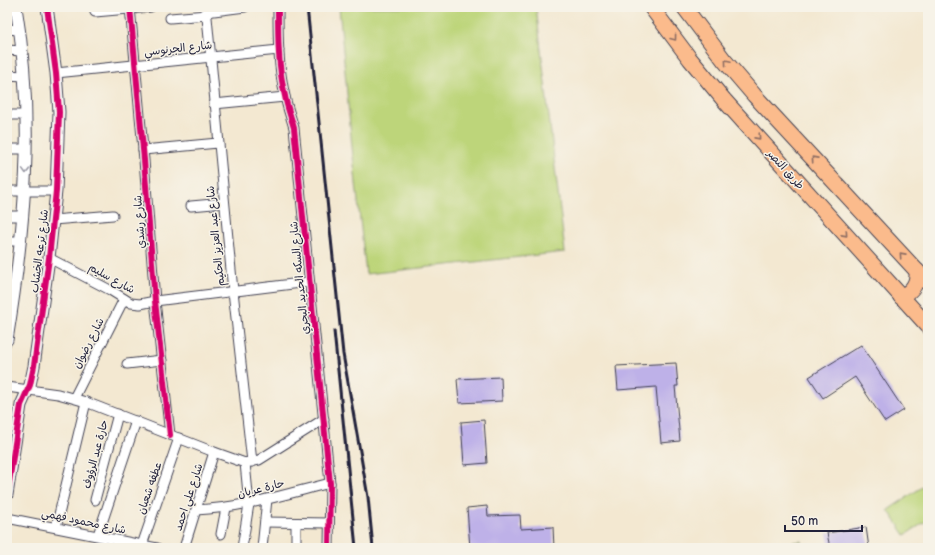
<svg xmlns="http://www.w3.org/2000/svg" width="935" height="555" font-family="'Balsamiq Sans','Playpen Sans Arabic',sans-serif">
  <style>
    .green { fill: #bdd57a; stroke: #707c5a }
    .building { fill: #beb1e8 }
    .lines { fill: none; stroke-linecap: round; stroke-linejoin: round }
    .minor-casing { stroke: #414052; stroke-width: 11 }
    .tertiary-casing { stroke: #414052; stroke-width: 13 }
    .trunk-casing { stroke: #414052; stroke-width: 17 }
    .minor { stroke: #fff; stroke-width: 9 }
    .tertiary { stroke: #fff; stroke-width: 11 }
    .trunk { stroke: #fbbb8c; stroke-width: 15 }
    .rail { stroke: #22223b; stroke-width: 3 }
    .cycleway-casing { stroke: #f7f3e8; stroke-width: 8 }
    .cycleway { stroke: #d6006c; stroke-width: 6 }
    .oneway { stroke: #8e6e64 }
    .oneway2 { stroke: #9c9ca7 }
    .labels { text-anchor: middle; stroke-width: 3; stroke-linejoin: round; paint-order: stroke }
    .street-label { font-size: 11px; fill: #22223b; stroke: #f7f3e8 }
  </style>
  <rect width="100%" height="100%" fill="#f7f3e8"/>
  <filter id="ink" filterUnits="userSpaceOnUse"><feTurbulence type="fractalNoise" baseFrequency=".025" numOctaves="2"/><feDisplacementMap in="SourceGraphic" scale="8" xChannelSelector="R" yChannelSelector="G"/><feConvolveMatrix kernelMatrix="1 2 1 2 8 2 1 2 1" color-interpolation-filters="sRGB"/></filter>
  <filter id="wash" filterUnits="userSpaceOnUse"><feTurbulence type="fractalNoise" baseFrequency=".012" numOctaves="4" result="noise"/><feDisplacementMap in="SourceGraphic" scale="16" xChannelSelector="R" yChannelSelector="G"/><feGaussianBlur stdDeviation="0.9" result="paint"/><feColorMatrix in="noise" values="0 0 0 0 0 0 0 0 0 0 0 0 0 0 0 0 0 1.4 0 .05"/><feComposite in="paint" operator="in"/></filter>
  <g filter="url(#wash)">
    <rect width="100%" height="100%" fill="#f3e8d1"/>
    <g class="green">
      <path d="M339 7H536L565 252 366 274 352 147Z"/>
      <path d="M928 483V520L905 535 888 510Z"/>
      <path d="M801 541 802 548H751Z"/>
    </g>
    <g id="blocks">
      <g class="building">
        <path d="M861 345 904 410 885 422 855 377 823 398 809 377Z"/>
        <path d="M676 363 678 386H675L680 441 661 443 656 387 618 390 616 366Z"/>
        <path d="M501 377 502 401 459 403 457 379Z"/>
        <path d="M484 420 487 463 464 465 461 422Z"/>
        <path d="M487 506 488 516 520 515 521 529 553 527 554 548H470L467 508Z"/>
        <path d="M866 527 869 548H830L827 533Z"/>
      </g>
    </g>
  </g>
  <g filter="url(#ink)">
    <use href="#blocks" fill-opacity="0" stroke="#414052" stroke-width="1"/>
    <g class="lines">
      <g class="minor-casing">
        <g id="minor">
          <path d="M130 7 144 160 155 301 170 435"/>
          <path d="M206 7 233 291 252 462"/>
          <path d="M278 7C278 37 278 67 285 96 287 107 291 117 294 128L330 483 329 548"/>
          <path d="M95 12 151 7"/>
          <path d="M206 12 245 7"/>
          <path d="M170 18 207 15"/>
          <path d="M7 29 19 30"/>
          <path d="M7 50 22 51"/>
          <path d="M56 73 279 50"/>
          <path d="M7 75 24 76"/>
          <path d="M214 104 285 97"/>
          <path d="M7 115H26"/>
          <path d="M7 149H26"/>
          <path d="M143 150 218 143"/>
          <path d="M7 191H56"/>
          <path d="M191 206 224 203"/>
          <path d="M7 216H23"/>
          <path d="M53 220 113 215"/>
          <path d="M7 241H21"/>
          <path d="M49 258 110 290 131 303 140 304 155 301 309 282"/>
          <path d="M127 364 162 360"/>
          <path d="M7 387 58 394 86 402 214 452 245 463 259 460 324 419"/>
          <path d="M74 398 124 299"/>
          <path d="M95 500 118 414"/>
          <path d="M196 510C242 508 286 494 330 483"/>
          <path d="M7 518 157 548"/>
          <path d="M265 522 329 523"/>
          <path d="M56 527 86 402"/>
          <path d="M221 534 226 508"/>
          <path d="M98 535 136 421"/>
          <path d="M142 545 179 438"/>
          <path d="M184 548 214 452"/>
          <path d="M242 548 249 504 245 463"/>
          <path d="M262 548 267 499"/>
          <path d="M296 548V523"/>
        </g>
      </g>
      <g class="tertiary-casing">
        <g id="tertiary">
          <path d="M7 340C25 230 35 118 16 7"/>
          <path d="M7 495 21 405 30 385 34 366 49 258 56 191 59 112 56 73 47 7"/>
        </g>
      </g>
      <g class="trunk-casing">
        <g id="trunk">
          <path d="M651 7 690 59 724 100 928 326"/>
          <path d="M684 7 724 60 754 95 928 283"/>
          <path d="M901 297C912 291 918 284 917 271"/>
        </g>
      </g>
      <use href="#minor" class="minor"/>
      <use href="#tertiary" class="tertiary"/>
      <use href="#trunk" class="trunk"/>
      <g class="rail">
        <path d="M307 7 343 354 368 497 373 548"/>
        <path d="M334 331 356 548"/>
      </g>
      <g class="cycleway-casing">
        <g id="cycleway">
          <path d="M130 7 144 160 155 301 170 435"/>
          <path d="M278 7C278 37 278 67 285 96 287 107 291 117 294 128L330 483 329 548"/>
          <path d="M7 495 21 405 30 385 34 366 49 258 56 191 59 112 56 73 47 7"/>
        </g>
      </g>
      <use href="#cycleway" class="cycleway"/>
    </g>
    <defs><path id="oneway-chevron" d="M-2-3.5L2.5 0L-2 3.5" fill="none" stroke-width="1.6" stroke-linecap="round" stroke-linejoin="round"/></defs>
    <g class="oneway">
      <use href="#oneway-chevron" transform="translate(674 38) rotate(53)"/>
      <use href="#oneway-chevron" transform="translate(727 62) rotate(-130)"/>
      <use href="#oneway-chevron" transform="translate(758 137) rotate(48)"/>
      <use href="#oneway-chevron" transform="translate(814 159) rotate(-132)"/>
      <use href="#oneway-chevron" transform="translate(845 234) rotate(48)"/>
      <use href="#oneway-chevron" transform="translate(902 255) rotate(-132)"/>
    </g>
    <use class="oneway2" href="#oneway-chevron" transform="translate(26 171) rotate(92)"/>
  </g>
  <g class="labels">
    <g class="street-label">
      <text transform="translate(178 48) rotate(-6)" y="4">شارع الجرنوسي</text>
      <text transform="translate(786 169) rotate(48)" y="4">طريق النصر</text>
      <text transform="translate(139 222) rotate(-94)" y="4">شارع رشدي</text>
      <text transform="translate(215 236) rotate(-96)" y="4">شارع عبد العزيز الحكيم</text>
      <text transform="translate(39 251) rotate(-83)" y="4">شارع ترعه الخشاب</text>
      <text transform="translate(112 278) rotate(29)" y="4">شارع سليم</text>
      <text transform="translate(299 278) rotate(-96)" y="4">شارع السكه الحديد البحري</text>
      <text transform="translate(88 343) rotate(-63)" y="4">شارع رضوان</text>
      <text transform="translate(95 454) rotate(-75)" y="4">حارة عبد الرؤوف</text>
      <text transform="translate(149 488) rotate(-71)" y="4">عطفه شعبان</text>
      <text transform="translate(261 488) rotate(-14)" y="4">حارة عريان</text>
      <text transform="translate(188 497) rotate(-72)" y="4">شارع علي احمد</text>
      <text transform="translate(84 521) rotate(12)" y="4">شارع محمود فهمي</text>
    </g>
  </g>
  <rect width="935" height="555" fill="none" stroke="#f7f3e8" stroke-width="24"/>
  <path d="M785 525v6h77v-6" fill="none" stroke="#22223b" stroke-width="2"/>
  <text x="791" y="525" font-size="12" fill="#22223b" stroke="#f7f3e8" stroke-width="3" paint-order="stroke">50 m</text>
</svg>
